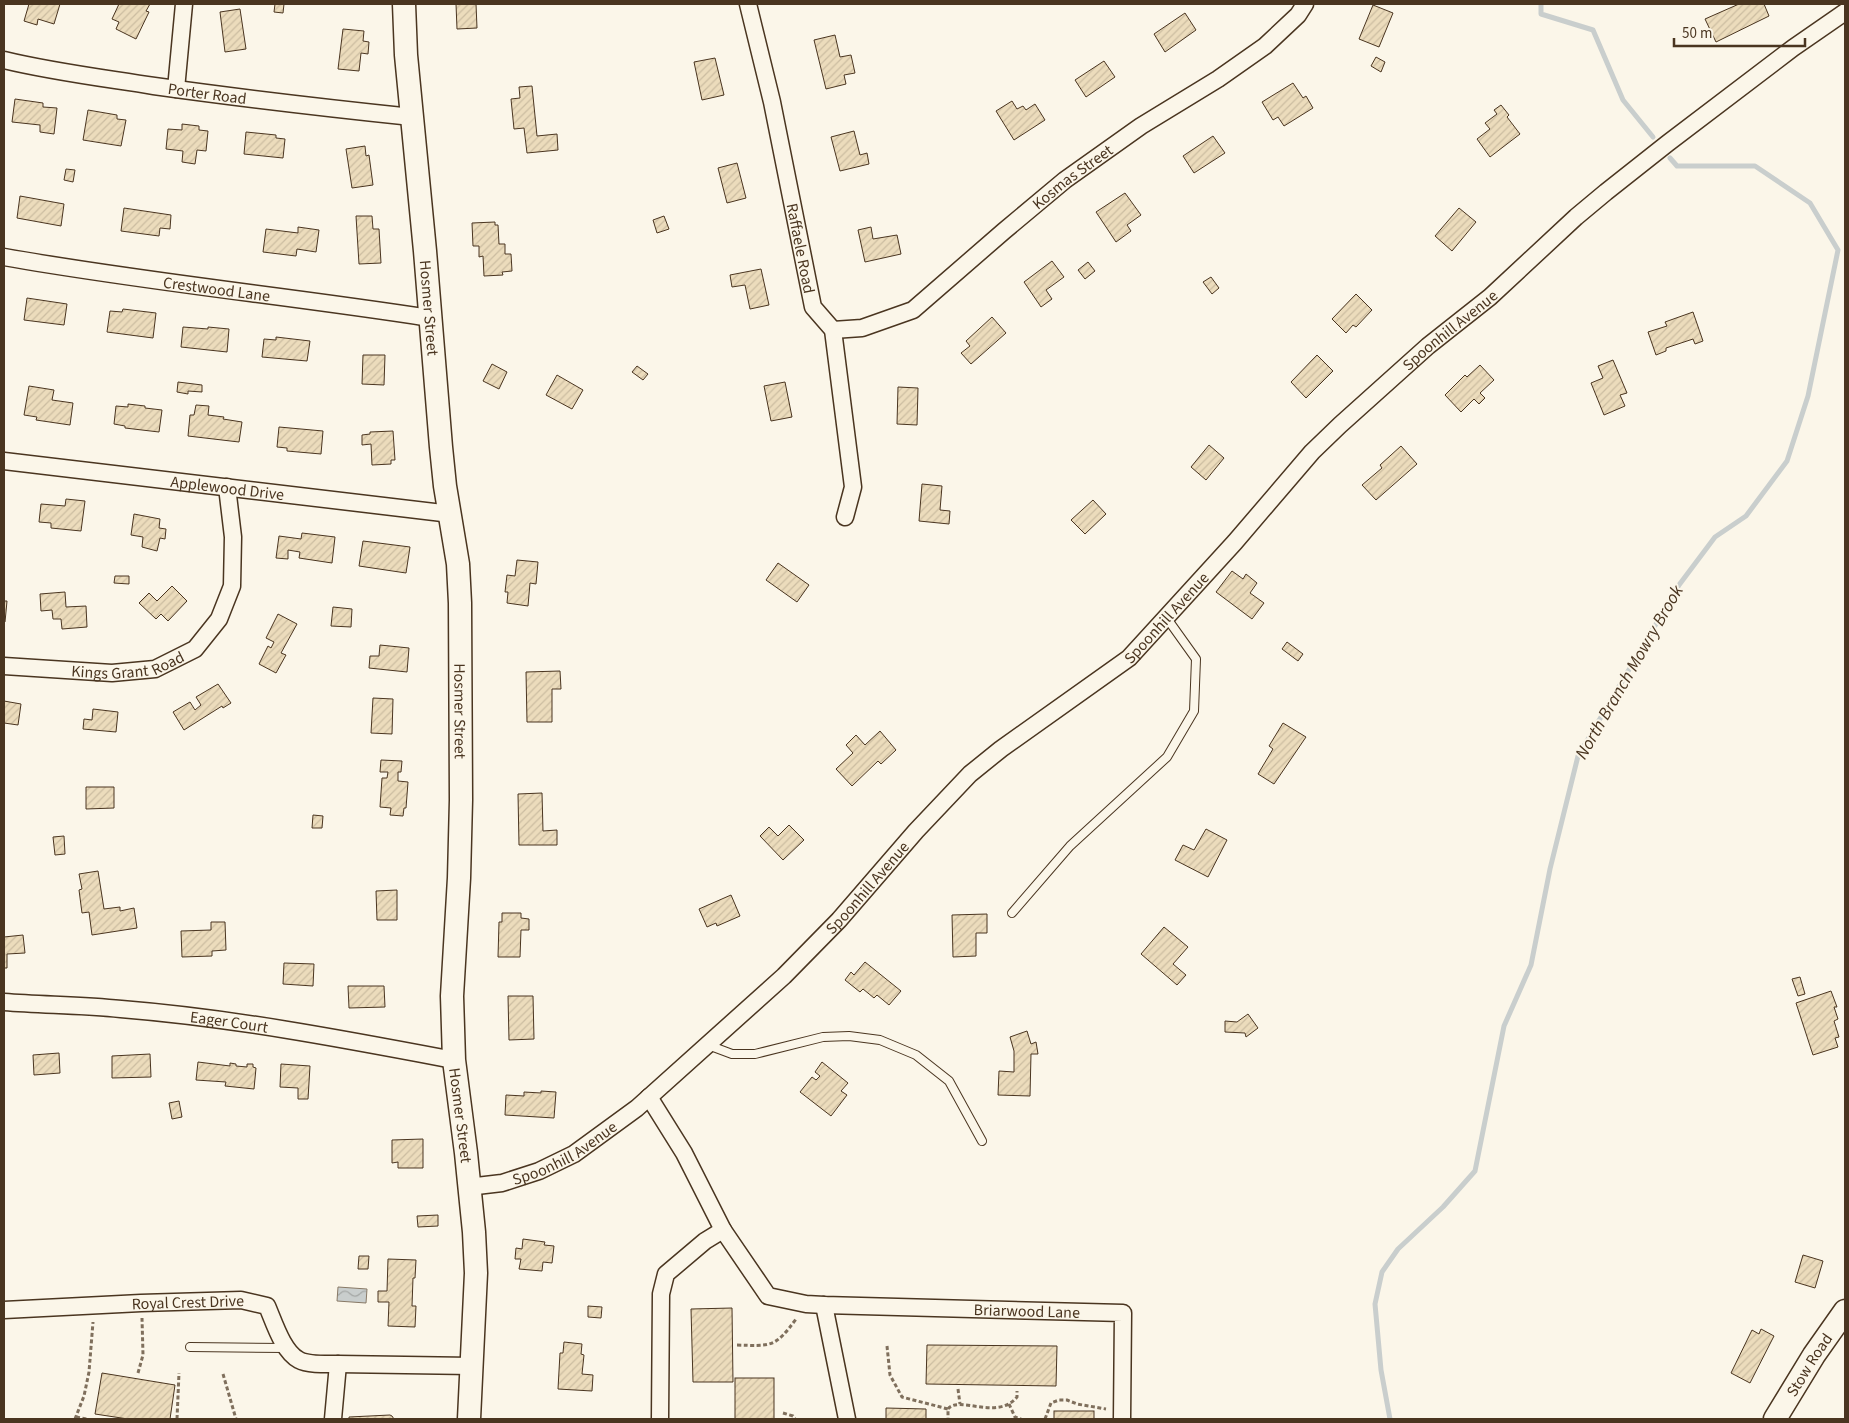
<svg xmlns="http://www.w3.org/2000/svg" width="1849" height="1423" font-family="'Source Sans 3',sans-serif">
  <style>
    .water { fill: url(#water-waves); stroke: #887966 }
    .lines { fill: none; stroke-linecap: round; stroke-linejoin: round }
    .stream { stroke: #c9cecd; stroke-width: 5 }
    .building { fill: url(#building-hatch); stroke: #4a3520 }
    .lane-casing { stroke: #4a3520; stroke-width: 10 }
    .street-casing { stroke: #4a3520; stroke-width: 19 }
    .secondary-casing { stroke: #4a3520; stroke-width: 25 }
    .path { stroke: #7f6f5c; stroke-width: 3; stroke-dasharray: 4 2.5; stroke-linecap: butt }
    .lane { stroke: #fbf6e9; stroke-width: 8 }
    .street { stroke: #fbf6e9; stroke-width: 16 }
    .secondary { stroke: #fbf6e9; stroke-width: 22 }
    .labels { text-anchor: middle; stroke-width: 4; stroke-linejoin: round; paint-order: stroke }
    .street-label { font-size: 16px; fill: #4a3520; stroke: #fbf6e9 }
    .water-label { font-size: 18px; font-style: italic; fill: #4a3520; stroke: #fbf6e9 }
  </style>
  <defs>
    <pattern id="water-waves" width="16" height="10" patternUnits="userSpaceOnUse" patternTransform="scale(1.25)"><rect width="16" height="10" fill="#c9cecd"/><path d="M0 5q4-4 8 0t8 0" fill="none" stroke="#a5a8a6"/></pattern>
    <pattern id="building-hatch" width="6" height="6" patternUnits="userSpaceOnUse" patternTransform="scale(1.25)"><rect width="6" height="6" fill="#ecdcbc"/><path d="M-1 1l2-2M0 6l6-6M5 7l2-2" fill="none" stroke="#ccbda1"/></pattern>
  </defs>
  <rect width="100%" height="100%" fill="#fbf6e9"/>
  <path class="water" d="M338 1287 367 1289 366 1303 337 1301Z"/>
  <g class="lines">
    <g class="stream">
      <path d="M1541 4V14L1593 30 1623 100 1653 137"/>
      <path d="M1390 1419 1381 1370 1375 1304 1382 1272 1398 1249 1443 1207 1475 1171 1504 1026 1531 965 1550 869 1578 756 1679 585 1715 537 1746 516 1787 461 1808 396 1838 250 1810 203 1755 166H1677L1670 158"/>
    </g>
  </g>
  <g class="building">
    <path d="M29 4H60L54 24 38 19 37 25 24 21Z"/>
    <path d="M119 4H150L146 11 149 12 136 39 116 29 119 22 112 19Z"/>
    <path d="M275 4H284L283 13 274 12Z"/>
    <path d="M456 4H476L477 28 457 29Z"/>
    <path d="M1739 4H1764L1769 16 1716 42 1705 19Z"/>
    <path d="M1373 5 1393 13 1379 47 1359 39Z"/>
    <path d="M240 9 246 49 225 52 220 12Z"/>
    <path d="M1185 13 1196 30 1165 52 1154 34Z"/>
    <path d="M343 29 364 31 363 41 369 42 368 54 361 53 359 71 338 69Z"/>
    <path d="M835 35 840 57 851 55 855 73 844 75 846 84 826 89 814 40Z"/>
    <path d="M1376 57 1385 62 1381 72 1371 66Z"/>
    <path d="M715 58 724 95 702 100 694 62Z"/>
    <path d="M1104 61 1115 77 1086 97 1075 80Z"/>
    <path d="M1293 83 1303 98 1306 96 1313 108 1284 126 1278 117 1273 120 1262 102Z"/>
    <path d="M532 86 537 136 557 134 558 150 527 153 524 128 514 129 511 99 520 98 519 87Z"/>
    <path d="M15 99 43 103V107L57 108 54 134 40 132V125L12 122Z"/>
    <path d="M1012 101 1017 109 1023 106 1026 110 1035 104 1045 120 1014 140 996 111Z"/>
    <path d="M1501 105 1509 115 1507 117 1520 134 1490 157 1477 139 1490 129 1485 123 1497 114 1494 110Z"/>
    <path d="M88 110 117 115V119L126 120 121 146 83 140Z"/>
    <path d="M182 124 199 126V130L208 131 206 151 197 150 195 164 182 162 183 151 166 149 168 129 182 130Z"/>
    <path d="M854 131 860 155 867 153 869 164 840 171 831 137Z"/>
    <path d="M246 132 276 135V138L285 139 283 158 244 154Z"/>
    <path d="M1213 136 1225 153 1194 173 1183 156Z"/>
    <path d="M365 146 366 156 369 155 373 185 352 188 346 149Z"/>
    <path d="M737 163 746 198 727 203 718 168Z"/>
    <path d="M66 169 75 170 73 182 64 180Z"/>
    <path d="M1125 193 1141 215 1127 225 1131 231 1116 242 1096 212Z"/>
    <path d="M20 196 64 204 61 226 17 218Z"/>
    <path d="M124 208 171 215 170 229 160 228 159 236 121 231Z"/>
    <path d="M1459 208 1476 222 1452 251 1435 236Z"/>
    <path d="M356 216H372L373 229H379L381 263 359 264Z"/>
    <path d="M664 216 669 229 657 233 653 220Z"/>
    <path d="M495 222V225H498L499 244H505V254H511L512 271 502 272 503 275 484 276 483 256 479 257V246H473L472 223Z"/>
    <path d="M298 227 319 230 316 252 297 249 296 256 263 252 266 229 298 233Z"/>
    <path d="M871 227 873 239 897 235 901 254 865 262 858 230Z"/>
    <path d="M1052 261 1064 277 1046 290 1052 299 1041 307 1024 282Z"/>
    <path d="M1088 262 1095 271 1085 279 1078 270Z"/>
    <path d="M761 269 769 305 750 309 745 285 732 287 730 275Z"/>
    <path d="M1211 277 1219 288 1212 294 1203 282Z"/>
    <path d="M1356 294 1372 310 1356 327 1353 325 1346 333 1332 319Z"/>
    <path d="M27 298 67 304 64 325 24 320Z"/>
    <path d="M123 309 156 313 153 338 107 332 110 311 122 312Z"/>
    <path d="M1693 312 1703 341 1695 344 1693 339 1666 348V351L1656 355 1648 332 1667 326 1665 322Z"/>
    <path d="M992 317 1006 333 971 364 961 353 970 346 966 341Z"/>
    <path d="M183 327 208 329V327L229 329 227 352 181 347Z"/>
    <path d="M276 337 310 341 307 361 262 357 264 339 276 340Z"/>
    <path d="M363 355H385L384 385 362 384Z"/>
    <path d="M1317 355 1333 371 1306 398 1291 382Z"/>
    <path d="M1613 360 1627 393 1620 395 1625 406 1604 415 1591 383 1603 378 1598 366Z"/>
    <path d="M492 364 507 372 499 389 483 381Z"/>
    <path d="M1480 365 1494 380 1480 393 1485 398 1479 404 1474 399 1461 412 1445 395 1465 375 1467 377Z"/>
    <path d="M637 366 648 374 643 380 632 372Z"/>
    <path d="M557 375 583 390 572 409 546 395Z"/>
    <path d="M178 382 202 385V392L188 391V394L177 392Z"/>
    <path d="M785 382 792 417 771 421 764 386Z"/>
    <path d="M29 386 54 390 52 400 73 403 70 425 36 420 37 417 24 415Z"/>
    <path d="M898 387 918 388 917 425 897 424Z"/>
    <path d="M128 404 145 406V408L162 410 159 432 125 428V426L114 424 116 406 128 407Z"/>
    <path d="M196 405 209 406 208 415 224 417 223 419 242 422 239 442 188 436 190 415H194Z"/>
    <path d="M279 427 323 431 321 454 287 451V448L277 447Z"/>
    <path d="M393 431 395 460H391V464L372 465 371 444 362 445V435L370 434V432Z"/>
    <path d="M1209 445 1224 458 1206 480 1191 467Z"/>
    <path d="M1401 446 1417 464 1376 500 1362 485 1382 468 1380 465Z"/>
    <path d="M922 484 942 486 940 510 950 511 949 524 919 521Z"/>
    <path d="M66 499 85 501 81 531 51 528V523L39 522 41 504 65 506Z"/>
    <path d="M1093 500 1106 514 1085 534 1071 520Z"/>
    <path d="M134 514 160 519 159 528 166 529 165 539 160 538 157 551 142 547 143 537 131 535Z"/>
    <path d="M302 533 335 537 332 563 299 558 300 552 288 550V559L276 558 279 536 301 539Z"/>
    <path d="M363 541 410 547 406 573 359 566Z"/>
    <path d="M517 560 538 562 536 584 530 583 528 606 507 603 508 592H505L507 575 515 576Z"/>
    <path d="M778 563 809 585 797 602 766 580Z"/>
    <path d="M1232 571 1243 579 1246 574 1257 583 1250 593 1264 603 1252 619 1216 592Z"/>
    <path d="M115 576H129V584L114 583Z"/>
    <path d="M172 586 187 601 168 621 161 614 156 619 139 603 149 593 157 601Z"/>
    <path d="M65 592 66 607 86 606 87 627 62 629 61 619H53L52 610 41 611 40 594Z"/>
    <path d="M4 601H7L5 622H4Z"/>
    <path d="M333 607 352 609 351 627 331 626Z"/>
    <path d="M278 614 297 624 281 653 286 655 276 673 259 664 268 646 271 648 274 642 266 638Z"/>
    <path d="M1287 642 1303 654 1298 661 1282 649Z"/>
    <path d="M380 645 409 648 407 672 369 668 370 656H379Z"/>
    <path d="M560 671 561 689H552V722H527L526 672Z"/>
    <path d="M218 684 231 703 223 708 222 706 184 730 173 712 190 702 195 710 201 705 196 697Z"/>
    <path d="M373 698 393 699 392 734 371 733Z"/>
    <path d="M4 701 21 704 18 725 4 723Z"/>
    <path d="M93 709 118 712 116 732 83 729 84 719 92 720Z"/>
    <path d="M1283 723 1306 737 1274 784 1258 774 1273 749 1269 746Z"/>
    <path d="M880 731 896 750 881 764 878 761 852 786 836 769 853 753 846 745 856 735 865 745Z"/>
    <path d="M381 760 402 761 401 772H398V781L408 782 406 808H404L403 816 390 815 391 808 380 807 382 778H387L388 772H380Z"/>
    <path d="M86 787H114V808L86 809Z"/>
    <path d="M542 793 543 831 557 830V845H519L518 794Z"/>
    <path d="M313 815 323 816 322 828H312Z"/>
    <path d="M789 825 804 840 783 860 760 836 769 827 778 836Z"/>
    <path d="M1206 829 1227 840 1208 877 1175 860 1183 845 1194 850Z"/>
    <path d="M64 836 65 854 55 855 53 837Z"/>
    <path d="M98 871 104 909 120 907V911L134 908 137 928 92 935 89 912 82 913 79 890 82 889 79 874Z"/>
    <path d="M397 890V920H377L376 891Z"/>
    <path d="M731 895 740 916 717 926 716 923 707 927 699 909Z"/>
    <path d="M502 913H521V918L529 919V930H521L520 957H498L499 922H502Z"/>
    <path d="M987 914V933H976V956L953 957 952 915Z"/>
    <path d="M211 922H225L226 950 212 951V956L182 957 181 931 211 930Z"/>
    <path d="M1164 927 1188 947 1173 964 1186 975 1177 985 1141 954Z"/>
    <path d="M23 935 25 953 7 954V968H4V937Z"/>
    <path d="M865 962 901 991 889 1005 877 995 874 998 863 989 860 992 845 980 851 972 854 975Z"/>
    <path d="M284 963 314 964 313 986 283 984Z"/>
    <path d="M1800 977 1805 994 1798 996 1792 979Z"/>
    <path d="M348 986H384L385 1007 349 1008Z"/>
    <path d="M1831 991 1837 1007H1834L1838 1019 1834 1021 1839 1037 1835 1038 1838 1047 1813 1055 1796 1003Z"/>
    <path d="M508 996H533L534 1039 509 1040Z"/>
    <path d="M1248 1014 1258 1028 1246 1037 1245 1033 1225 1032V1021L1237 1022Z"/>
    <path d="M1027 1031 1031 1044 1036 1042 1038 1054H1031L1030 1096 998 1095 999 1071 1014 1072V1051L1010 1037Z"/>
    <path d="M59 1053 60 1073 34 1075 33 1055Z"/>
    <path d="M150 1054 151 1077 112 1078V1056Z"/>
    <path d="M198 1062 230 1066V1063L236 1064V1066L247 1067V1064H253V1067L256 1068 254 1089 225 1086 226 1082 196 1080Z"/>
    <path d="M822 1062 848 1083 841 1091 847 1095 831 1116 800 1092 812 1077 816 1080 820 1076 815 1072Z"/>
    <path d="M281 1064 310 1066 308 1099H298V1088L280 1087Z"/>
    <path d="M541 1091 556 1092 554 1118 505 1115 506 1095 524 1096V1092L541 1093Z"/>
    <path d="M179 1101 182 1117 172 1119 169 1103Z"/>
    <path d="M423 1139V1168H398V1162L392 1163V1140Z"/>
    <path d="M438 1215V1226L418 1227 417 1216Z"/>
    <path d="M523 1239 545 1242 544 1245 554 1246 552 1263 543 1262 542 1271 519 1269 521 1259H515L516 1248 522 1249Z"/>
    <path d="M1803 1255 1823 1261 1815 1288 1795 1282Z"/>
    <path d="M359 1256H369L368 1269H358Z"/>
    <path d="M388 1259 416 1260 415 1278H413L412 1306H416L415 1327 388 1326 389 1302H378V1291H387Z"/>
    <path d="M588 1306 602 1307 601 1318 588 1317Z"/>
    <path d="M732 1308 733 1382H693L691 1309Z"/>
    <path d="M1761 1329 1774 1336 1750 1383 1731 1373 1752 1330 1759 1334Z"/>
    <path d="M564 1342 582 1344 581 1354 584 1355 582 1374 593 1375 592 1391 558 1389 560 1353H563Z"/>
    <path d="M927 1345 1057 1346 1056 1386 926 1384Z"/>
    <path d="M102 1373 175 1385 170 1419H128L95 1414Z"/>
    <rect x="735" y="1378" width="39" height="41"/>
    <path d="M886 1408 926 1409V1419H886Z"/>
    <rect x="1054" y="1411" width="40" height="8"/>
    <path d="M390 1415 392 1416 394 1419H349V1417Z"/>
  </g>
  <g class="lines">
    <g class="lane-casing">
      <g id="lane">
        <path d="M1012 913 1070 846 1167 757 1194 711 1196 659 1166 617"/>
        <path d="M708 1045 732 1054H755L823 1037 849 1036 880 1040 916 1055 949 1081 982 1141"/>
        <path d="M190 1347 286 1348"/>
      </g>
    </g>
    <g class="street-casing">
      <g id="street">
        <path id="s1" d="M748 4 772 102 813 307 833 330 853 487 845 517"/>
        <path id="s2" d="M4 60C53 72 104 78 154 86 240 98 326 108 412 117"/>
        <path d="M176 89 184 4"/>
        <path id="s3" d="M4 257C145 282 288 296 430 318"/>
        <path id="s4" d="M833 330 862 328 913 310 1004 231 1065 180 1141 126 1218 79 1265 46 1298 15 1305 4"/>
        <path id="s5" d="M4 461 451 514"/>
        <path id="s6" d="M4 666 112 673 155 669 195 649 219 619 232 586 233 537 227 487"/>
        <path id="s7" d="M4 1002C43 1005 82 1005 121 1009 233 1018 343 1039 454 1060"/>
        <path id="s8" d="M649 1097 684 1153 723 1230 768 1296 806 1304 824 1305 1123 1313 1122 1419"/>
        <path id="s9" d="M468 1187 502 1183 539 1171 574 1154 637 1108 784 976 839 920 916 831 970 774 1001 749 1129 658 1235 542 1312 452 1340 425 1428 346 1490 297 1576 217 1606 192 1668 143 1793 48 1845 12"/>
        <path d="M824 1305 847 1419"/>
        <path id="s10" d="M4 1310 141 1303 241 1300 267 1306C274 1322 283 1352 299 1360 308 1365 328 1364 338 1364L333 1419"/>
        <path d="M338 1364 472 1366"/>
        <path d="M660 1419 661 1294 666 1274 705 1241 723 1230"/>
      </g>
    </g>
    <g class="secondary-casing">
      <g id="secondary">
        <path id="s11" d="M404 4 406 55 425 251 441 447 445 486 458 564 460 603 461 800 459 878 452 996 454 1060 466 1153 474 1232 476 1273 469 1419"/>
        <path id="s12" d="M1775 1419 1814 1355 1845 1311"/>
      </g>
    </g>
    <g class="path">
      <path d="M737 1345C771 1346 775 1348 796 1319"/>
      <path d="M887 1346 890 1375 902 1397 948 1409V1419"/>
      <path d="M138 1373 143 1355 142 1318"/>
      <path d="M223 1374 236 1419"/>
      <path d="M958 1389 960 1404"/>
      <path d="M1009 1404 1015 1417 1021 1419"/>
      <path d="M948 1409C958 1395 998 1421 1017 1397V1391"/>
      <path d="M783 1413 793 1416 795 1419"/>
      <path d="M76 1417 87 1419"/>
      <path d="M75 1419 84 1396 89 1372 93 1322"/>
      <path d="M177 1419 179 1373"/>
      <path d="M1045 1419 1051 1403 1059 1400H1067L1077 1404 1106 1409"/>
    </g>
    <use href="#lane" class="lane"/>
    <use href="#street" class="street"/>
    <use href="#secondary" class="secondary"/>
  </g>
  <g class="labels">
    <g class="street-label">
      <text dy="6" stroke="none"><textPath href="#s2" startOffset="206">Porter Road</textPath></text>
      <text dy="6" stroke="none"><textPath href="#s4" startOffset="291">Kosmas Street</textPath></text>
      <text dy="6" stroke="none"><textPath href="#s1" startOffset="250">Raffaele Road</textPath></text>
      <text dy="6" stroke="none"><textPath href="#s3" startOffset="215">Crestwood Lane</textPath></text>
      <text dy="6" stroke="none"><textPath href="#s11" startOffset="305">Hosmer Street</textPath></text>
      <text dy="6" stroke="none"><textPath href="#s9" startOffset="1319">Spoonhill Avenue</textPath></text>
      <text dy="6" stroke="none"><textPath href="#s5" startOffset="225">Applewood Drive</textPath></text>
      <text dy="6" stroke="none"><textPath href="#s9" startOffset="914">Spoonhill Avenue</textPath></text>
      <text dy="6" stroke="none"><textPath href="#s6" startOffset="125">Kings Grant Road</textPath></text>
      <text dy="6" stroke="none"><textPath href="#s11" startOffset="710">Hosmer Street</textPath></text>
      <text dy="6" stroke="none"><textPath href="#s9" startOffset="509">Spoonhill Avenue</textPath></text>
      <text dy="6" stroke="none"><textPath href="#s7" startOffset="226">Eager Court</textPath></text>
      <text dy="6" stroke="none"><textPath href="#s11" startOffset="1115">Hosmer Street</textPath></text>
      <text dy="6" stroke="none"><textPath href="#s9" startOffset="104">Spoonhill Avenue</textPath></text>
      <text dy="6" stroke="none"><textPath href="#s10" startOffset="184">Royal Crest Drive</textPath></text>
      <text dy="6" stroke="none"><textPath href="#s8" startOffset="492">Briarwood Lane</textPath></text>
      <text dy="6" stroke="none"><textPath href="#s12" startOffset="64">Stow Road</textPath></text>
    </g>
    <g class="water-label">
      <text transform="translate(1629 672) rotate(-60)" y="6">North Branch Mowry Brook</text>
    </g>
  </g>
  <rect width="1849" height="1423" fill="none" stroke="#4a3520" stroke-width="10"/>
  <path d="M1674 38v8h131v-8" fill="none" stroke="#4a3520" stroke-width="2.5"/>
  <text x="1682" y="38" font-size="15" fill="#4a3520" stroke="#fbf6e9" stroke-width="4" paint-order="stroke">50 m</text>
</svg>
